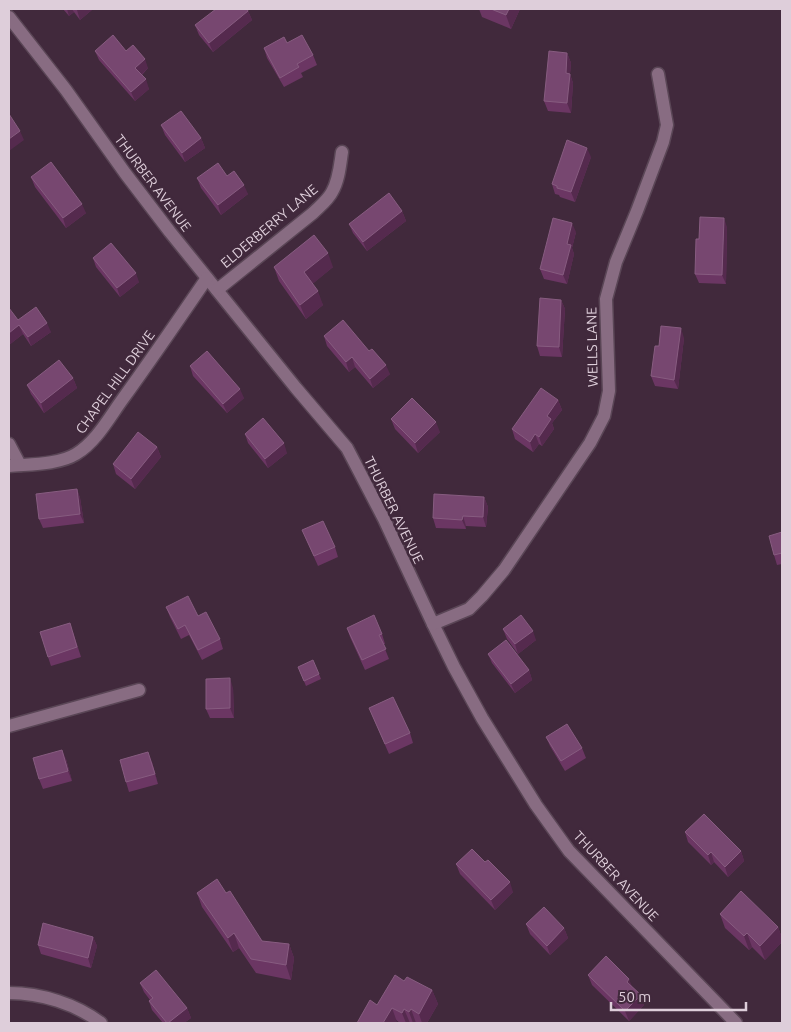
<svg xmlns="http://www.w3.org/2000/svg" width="791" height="1032" font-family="Ubuntu,sans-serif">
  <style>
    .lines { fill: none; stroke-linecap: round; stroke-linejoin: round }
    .street-casing { stroke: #5a4656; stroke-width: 15 }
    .street { stroke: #886c82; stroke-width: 12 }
    .wall { fill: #6b3663 }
    .shaded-wall { fill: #552a4e }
    .building { fill: #774770; stroke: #875c80 }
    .labels { text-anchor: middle; stroke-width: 5; stroke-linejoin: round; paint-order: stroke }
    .street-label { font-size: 14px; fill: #deceda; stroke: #41293c }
  </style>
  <rect width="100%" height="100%" fill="#41293c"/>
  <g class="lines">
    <g class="street-casing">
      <g id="street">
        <path d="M9 17 66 90 125 173 170 232 296 388 347 448 384 519 433 624 454 667 482 718 536 805 569 851 736 1023"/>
        <path d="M217 290 313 213C320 206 328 200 332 192 339 180 340 165 342 152"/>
        <path d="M9 444 20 465"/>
        <path d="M9 466C29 464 58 465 76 454 96 442 109 418 122 400 151 360 179 319 207 278"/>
        <path d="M433 624 469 609 482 596 504 570 590 443 604 416 609 391 606 299 616 262 637 211 663 142 667 125 658 74"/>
        <path d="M9 726 139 690"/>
        <path d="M9 993C41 993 76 1004 101 1023"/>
      </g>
    </g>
    <use href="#street" class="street"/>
  </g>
  <g class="wall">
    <path d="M63 9H93L80 20 74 12 69 16Z"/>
    <path d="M477 9H520L511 29 482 17 479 9Z"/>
    <path d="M248 11 252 20 213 52 199 35 195 25Z"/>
    <path d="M287 43 313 55 317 65 301 73 303 77 284 87 267 58 264 48Z"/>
    <path d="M95 51H126L148 68 142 75 149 89 135 101 99 60Z"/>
    <path d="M567 53 571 63 570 74 573 83 571 113 548 111 544 101Z"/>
    <path d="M161 125 201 138 205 148 185 162 165 135Z"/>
    <path d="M591 157 575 202 560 197 559 195 555 194 552 184Z"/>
    <path d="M227 176 248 194 221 215 201 188 197 178Z"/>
    <path d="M31 177 86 213 66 228 35 187Z"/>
    <path d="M402 211 406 221 367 251 353 233 349 224Z"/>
    <path d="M727 227 726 284 699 283 695 274 699 239Z"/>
    <path d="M576 232 572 248 574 254 567 284 544 279 540 269Z"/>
    <path d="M93 258 139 282 120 297 96 267Z"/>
    <path d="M274 267H333L312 284 323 305 306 319 279 281Z"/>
    <path d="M561 300 565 309 562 357 540 356 537 346Z"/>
    <path d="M18 320 51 332 31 346 23 334 9 345Z"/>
    <path d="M324 336 390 374 373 388 355 367 349 372 327 346Z"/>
    <path d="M684 338 678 389 655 386 651 376 659 346Z"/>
    <path d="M190 366 244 398 227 413 193 376Z"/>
    <path d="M73 378 77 388 44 413 31 394 27 385Z"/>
    <path d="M558 400 562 410 552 423 554 429 542 446 539 444 533 452 515 439 512 429Z"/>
    <path d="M391 419 440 432 418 453 395 429Z"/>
    <path d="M245 434 287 453 268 468 248 443Z"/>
    <path d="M157 447 161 457 135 489 116 474 113 464Z"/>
    <path d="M77 489 80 498 84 523 43 528 39 519Z"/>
    <path d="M484 497 488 507 486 527 466 526V529L436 528 433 518Z"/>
    <path d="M302 530 335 547 338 557 318 566Z"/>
    <path d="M782 532V564L777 565 774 555Z"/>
    <path d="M166 607 198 616 220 639 223 649 202 660 189 635 181 639 170 617Z"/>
    <path d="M347 628 382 634 385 644H383L389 659 365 670 350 637Z"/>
    <path d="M503 629 536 640 518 654 507 639Z"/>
    <path d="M73 632 81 657 51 666 48 657Z"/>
    <path d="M488 654 529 670 532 680 515 693 492 663Z"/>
    <path d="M298 667 319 674 321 679 306 686Z"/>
    <path d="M233 688 234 718H210L206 709Z"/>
    <path d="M369 708 410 733 413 743 389 754Z"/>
    <path d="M546 737 582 748 586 758 565 771 550 746Z"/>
    <path d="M66 759 72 781 43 789 39 779Z"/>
    <path d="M152 762 158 784 129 792 126 782Z"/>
    <path d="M685 832 741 851 744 861 728 877 714 862 711 865 688 842Z"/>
    <path d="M456 864 513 892 495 910 460 874Z"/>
    <path d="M197 893H226L262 941 289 944 294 958 291 980 256 973 239 948 233 952 202 907Z"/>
    <path d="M720 914 778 927 782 938V942L765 960 752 947 749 950 725 928Z"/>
    <path d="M526 924 564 928 568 938 550 955 530 934Z"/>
    <path d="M93 937 97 946 91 968 41 954 38 945Z"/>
    <path d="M588 975 632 987 644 1005 629 1021 592 985Z"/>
    <path d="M404 981 432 990 438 1004 427 1023H400L377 1005Z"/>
    <path d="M140 983 187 1008 191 1018 184 1023H163L152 1010 149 1001 150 1000 144 992Z"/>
  </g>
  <g class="shaded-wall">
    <path d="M67 9H72L74 12 69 16Z"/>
    <path d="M78 9H93L80 20 77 10Z"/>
    <path d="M509 9H520L511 29 506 15Z"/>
    <path d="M248 11 252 20 213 52 209 43Z"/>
    <path d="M567 53 571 63 570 74 573 83 571 113 567 103 566 73Z"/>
    <path d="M145 59 148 68 139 77 135 68Z"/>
    <path d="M146 79 149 89 135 101 131 92Z"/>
    <path d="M20 131 24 140 9 151V139Z"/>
    <path d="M201 138 205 148 185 162 182 153Z"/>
    <path d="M587 148 591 157 575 202 571 192Z"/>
    <path d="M244 185 248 194 221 215 218 205Z"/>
    <path d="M82 204 86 213 66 228 63 218Z"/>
    <path d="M402 211 406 221 367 251 363 242Z"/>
    <path d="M724 218 727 227 726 284 722 275Z"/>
    <path d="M572 223 576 232 572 248 574 254 567 284 563 275 567 244Z"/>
    <path d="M328 253 333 267 309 287 304 272Z"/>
    <path d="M136 273 139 282 120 297 117 288Z"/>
    <path d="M318 291 323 305 306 319 300 305Z"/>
    <path d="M561 300 565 309 562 357 559 347Z"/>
    <path d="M47 323 51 332 31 346 28 337Z"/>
    <path d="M19 325 23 334 9 345V333Z"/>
    <path d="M681 328 684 338 678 389 674 380Z"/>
    <path d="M352 357 355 367 349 372 346 362Z"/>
    <path d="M386 365 390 374 373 388 370 379Z"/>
    <path d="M73 378 77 388 44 413 41 403Z"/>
    <path d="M240 389 244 398 227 413 223 404Z"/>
    <path d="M558 400 562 410 552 423 554 429 542 446 539 437 547 416Z"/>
    <path d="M436 422 440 432 418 453 415 443Z"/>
    <path d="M535 434 539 444 533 452 530 442Z"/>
    <path d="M284 443 287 453 268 468 265 459Z"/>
    <path d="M157 447 161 457 135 489 131 479Z"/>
    <path d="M77 489 80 498 84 523 80 514Z"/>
    <path d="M484 497 488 507 486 527 483 517Z"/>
    <path d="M463 516 466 526V529L462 520Z"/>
    <path d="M533 631 536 640 518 654 515 644Z"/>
    <path d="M529 670 532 680 515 693 511 684Z"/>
    <path d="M230 678 233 688 234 718 230 708Z"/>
    <path d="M62 750 66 759 72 781 68 771Z"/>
    <path d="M148 752 152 762 158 784 155 774Z"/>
    <path d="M741 851 744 861 728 877 725 867Z"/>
    <path d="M711 852 714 862 711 865 708 855Z"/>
    <path d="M510 882 513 892 495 910 491 900Z"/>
    <path d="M778 927 782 938V942L765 960 760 946Z"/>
    <path d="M564 928 568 938 550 955 547 946Z"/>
    <path d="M234 933 239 948 233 952 228 938Z"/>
    <path d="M747 933 752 947 749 950 744 936Z"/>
    <path d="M93 937 97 946 91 968 88 958Z"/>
    <path d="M289 944 294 958 291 980 286 965Z"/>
    <path d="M629 979 633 989 627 982Z"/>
    <path d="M432 990 438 1004 427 1023H422L419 1014Z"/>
    <path d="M641 995 644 1005 629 1021 625 1011Z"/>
    <path d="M187 1008 191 1018 184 1023H168Z"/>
    <path d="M392 1008 397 1022 396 1023H383Z"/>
    <path d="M404 1009 410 1023H406L402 1013Z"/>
    <path d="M411 1009 416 1023H413L409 1012Z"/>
  </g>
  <g class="building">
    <path d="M216 9H247L248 11 209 43 195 25Z"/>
    <path d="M491 9H509L506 15Z"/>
    <path d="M113 35 126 51 133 45 145 59 135 68 146 79 131 92 95 51Z"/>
    <path d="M302 35 313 55 297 64 299 67 280 78 264 48 284 37 287 43Z"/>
    <path d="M549 51 567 53 566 73 570 74 567 103 544 101Z"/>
    <path d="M181 111 201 138 182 153 161 125Z"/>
    <path d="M9 114 20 131 9 139Z"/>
    <path d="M567 140 587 148 571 192 557 188V186L552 184Z"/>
    <path d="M51 162 82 204 63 218 31 177Z"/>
    <path d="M218 163 227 176 234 171 244 185 218 205 197 178Z"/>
    <path d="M389 193 402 211 363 242 349 224Z"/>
    <path d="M700 217 724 218 722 275 695 274 696 239H699Z"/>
    <path d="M553 218 572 223 567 244 571 245 563 275 540 269Z"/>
    <path d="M314 235 328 253 304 272 318 291 300 305 274 267Z"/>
    <path d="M111 243 136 273 117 288 93 258Z"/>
    <path d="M540 298 561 300 559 347 537 346Z"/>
    <path d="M36 307 47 323 28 337 19 325 9 333V308L18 320Z"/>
    <path d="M343 320 369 351 372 349 386 365 370 379 352 357 346 362 324 336Z"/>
    <path d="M661 326 681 328 674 380 651 376 655 346H659Z"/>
    <path d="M207 351 240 389 223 404 190 366Z"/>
    <path d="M59 360 73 378 41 403 27 385Z"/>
    <path d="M541 388 558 400 547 416 551 419 539 437 535 434 530 442 512 429Z"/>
    <path d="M412 398 436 422 415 443 391 419Z"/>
    <path d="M263 418 284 443 265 459 245 434Z"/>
    <path d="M138 432 157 447 131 479 113 464Z"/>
    <path d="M77 489 80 514 39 519 36 494Z"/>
    <path d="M434 494 484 497 483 517 463 516 462 520 433 518Z"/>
    <path d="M323 521 335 547 314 556 302 530Z"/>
    <path d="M782 532V553L774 555 769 536Z"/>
    <path d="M188 596 198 616 206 612 220 639 198 650 185 625 178 629 166 607Z"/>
    <path d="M374 615 382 634 379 635 386 649 362 660 347 628Z"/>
    <path d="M521 615 533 631 515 644 503 629Z"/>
    <path d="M70 623 77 647 48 657 40 632Z"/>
    <path d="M506 640 529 670 511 684 488 654Z"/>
    <path d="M313 660 319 674 304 681 298 667Z"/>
    <path d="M230 678V708L206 709V679Z"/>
    <path d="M393 697 410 733 385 744 369 708Z"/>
    <path d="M567 724 582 748 561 761 546 737Z"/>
    <path d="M62 750 68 771 39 779 33 758Z"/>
    <path d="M148 752 155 774 126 782 120 760Z"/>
    <path d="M704 814 741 851 725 867 711 852 708 855 685 832Z"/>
    <path d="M472 849 485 862 488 860 510 882 491 900 456 864Z"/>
    <path d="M217 879 226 893 230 891 262 941 289 944 286 965 251 959 234 933 228 938 197 893Z"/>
    <path d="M741 891 778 927 760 946 747 933 744 936 720 914Z"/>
    <path d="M544 907 564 928 547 946 526 924Z"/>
    <path d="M43 923 93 937 88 958 38 945Z"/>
    <path d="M606 956 629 979 627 982 641 995 625 1011 588 975Z"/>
    <path d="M156 970 187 1008 168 1023H167L149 1001 153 998 140 983Z"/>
    <path d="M395 975 404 981 407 977 432 990 419 1014 411 1009 409 1012 404 1009 402 1013 392 1008 383 1023H357L370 1000 377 1005Z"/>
  </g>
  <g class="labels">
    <g class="street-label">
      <text transform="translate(153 183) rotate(53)" y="5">THURBER AVENUE</text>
      <text transform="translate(269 226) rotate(-40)" y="5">ELDERBERRY LANE</text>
      <text transform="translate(592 347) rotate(-91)" y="5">WELLS LANE</text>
      <text transform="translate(115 382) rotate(-54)" y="5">CHAPEL HILL DRIVE</text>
      <text transform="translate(394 510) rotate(64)" y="5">THURBER AVENUE</text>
      <text transform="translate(616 876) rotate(47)" y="5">THURBER AVENUE</text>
    </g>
  </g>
  <rect width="791" height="1032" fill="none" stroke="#deceda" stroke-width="20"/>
  <path d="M611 1002v8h135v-8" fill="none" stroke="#deceda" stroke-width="2.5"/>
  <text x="618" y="1002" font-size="15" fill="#deceda" stroke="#41293c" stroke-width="4" paint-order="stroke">50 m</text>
</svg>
